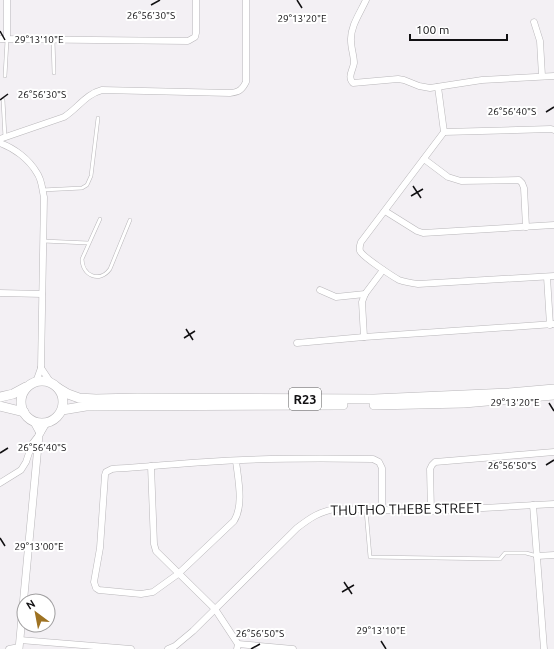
<svg xmlns="http://www.w3.org/2000/svg" width="554" height="649" font-family="Ubuntu,sans-serif">
  <style>
    .lines { fill: none; stroke-linecap: round; stroke-linejoin: round }
    .service-casing { stroke: #b8b6b9; stroke-width: 4 }
    .minor-casing { stroke: #b8b6b9; stroke-width: 7 }
    .tertiary-casing { stroke: #b8b6b9; stroke-width: 8 }
    .primary-casing { stroke: #b8b6b9; stroke-width: 10 }
    .service { stroke: #fff; stroke-width: 3 }
    .minor { stroke: #fff; stroke-width: 6 }
    .tertiary { stroke: #fff; stroke-width: 7 }
    .primary { stroke: #fff; stroke-width: 9 }
    .ticks { fill: none; stroke: #111012; stroke-width: 1.5 }
    .labels { text-anchor: middle; stroke-width: 4; stroke-linejoin: round; paint-order: stroke }
    .shield { fill: #fff; stroke: #585859; stroke-width: 1 }
    .shield-label { font-size: 13px; font-weight: bold; fill: #111012 }
    .street-label { font-size: 14px; fill: #111012; stroke: #fff }
    .ticks-label { font-size: 10px; text-anchor: middle; fill: #111012; stroke: #fff; stroke-width: 4; stroke-linejoin: round; paint-order: stroke }
  </style>
  <rect width="100%" height="100%" fill="#f3f0f4"/>
  <g class="lines">
    <g class="service-casing">
      <g id="service">
        <path d="M53 40 54 73"/>
        <path d="M5 76 7 40"/>
        <path d="M3 100 5 138"/>
        <path d="M42 190 82 188 87 185 91 176 98 118"/>
        <path d="M100 219 82 259C82 276 100 283 110 269L130 220"/>
        <path d="M43 241 88 243"/>
        <path d="M366 510 370 557 500 559 505 553H526L537 556"/>
      </g>
    </g>
    <g class="minor-casing">
      <g id="minor">
        <path d="M366 0C360 13 350 27 351 41 351 48 354 56 354 63 353 70 347 77 353 83L398 79 404 80 419 86 430 88 482 80 554 76"/>
        <path d="M534 22 540 41 542 76"/>
        <path d="M0 39 188 41 195 37 196 33V0"/>
        <path d="M7 39V0"/>
        <path d="M438 87 444 132 361 242C360 245 359 247 360 251 363 257 392 276 399 280 405 282 411 283 418 284L554 276"/>
        <path d="M444 132 551 129 554 130"/>
        <path d="M0 139 64 117C78 108 86 94 102 90L230 93C239 92 242 90 246 82V0"/>
        <path d="M0 143C14 148 29 159 37 173 42 180 42 189 44 197L41 368 36 382"/>
        <path d="M424 159 448 177 461 181 519 180 522 183 524 188 526 227"/>
        <path d="M385 211 417 231 423 233 554 225"/>
        <path d="M547 277 550 325"/>
        <path d="M320 290 336 297 365 294"/>
        <path d="M0 293 42 294"/>
        <path d="M364 337 362 302 365 294 383 270"/>
        <path d="M297 343 364 337 554 324"/>
        <path d="M41 368 51 383"/>
        <path d="M236 461C238 479 244 505 234 521L178 574 153 592 141 594 99 590 96 588 94 582 100 548 105 475 106 472 112 469C144 467 175 464 206 462 262 458 318 458 373 459L379 462 382 468V510"/>
        <path d="M151 466 154 544 156 551 215 609 238 644 237 649"/>
        <path d="M0 483 21 470 26 462 32 444 39 435"/>
        <path d="M533 505 544 649"/>
        <path d="M431 511 430 469 432 465 435 462 554 452"/>
        <path d="M537 556 554 555"/>
        <path d="M20 640 131 649"/>
        <path d="M238 644 293 649"/>
        <path d="M9 649 19 647"/>
        <path d="M168 649 175 646 193 631 297 528C310 518 320 511 336 509L431 511 554 504"/>
      </g>
    </g>
    <g class="tertiary-casing">
      <g id="tertiary">
        <path d="M34 422 40 433"/>
        <path d="M19 649 39 435 46 423"/>
      </g>
    </g>
    <g class="primary-casing">
      <g id="primary">
        <circle cx="42" cy="402" r="21"/>
        <path d="M58 388 68 394 79 398 96 399 137 398 374 399 509 393 554 389"/>
        <path d="M0 397 13 394 26 387"/>
        <path d="M374 405 464 403 554 395"/>
        <path d="M0 406 24 412"/>
        <path d="M62 410 86 406 343 405"/>
      </g>
    </g>
    <use href="#service" class="service"/>
    <use href="#minor" class="minor"/>
    <use href="#tertiary" class="tertiary"/>
    <use href="#primary" class="primary"/>
  </g>
  <path class="ticks" d="M297 0 302 8M151 5 160 0M0 31 5 40M0 100 8 94M546 112 554 107M413 186 421 198M411 196 423 189M186 329 193 340M184 338 195 331M549 403 554 411M0 453 8 448M546 465 554 460M0 538 5 546M344 582 352 594M342 592 354 585M381 641 386 649M251 649 260 644"/>
  <g class="labels">
    <rect class="shield" x="289" y="388" width="32" height="22" rx="3"/>
    <g class="shield-label">
      <text x="305" y="404">R23</text>
    </g>
    <g class="street-label">
      <text transform="translate(406 509) rotate(-1)" y="5">THUTHO THEBE STREET</text>
    </g>
  </g>
  <g class="ticks-label">
    <text x="151" y="19">26°56'30"S</text>
    <text x="302" y="22">29°13'20"E</text>
    <text x="39" y="43">29°13'10"E</text>
    <text x="42" y="98">26°56'30"S</text>
    <text x="512" y="115">26°56'40"S</text>
    <text x="515" y="406">29°13'20"E</text>
    <text x="42" y="451">26°56'40"S</text>
    <text x="512" y="469">26°56'50"S</text>
    <text x="39" y="550">29°13'00"E</text>
    <text x="381" y="634">29°13'10"E</text>
    <text x="260" y="637">26°56'50"S</text>
  </g>
  <g transform="translate(36 613) rotate(328)"><circle r="19" fill="#ffffff" stroke="#a09fa0"/>
  <path d="M0-3L7 15L0 10L-7 15Z" fill="#9e7222"/>
  <text y="-6" font-size="11" font-weight="bold" text-anchor="middle" fill="#111012">N</text>
  </g>
  <path d="M410 34v6h97v-6" fill="none" stroke="#111012" stroke-width="2"/>
  <text x="416" y="34" font-size="12" fill="#111012" stroke="#ffffff" stroke-width="3" paint-order="stroke">100 m</text>
</svg>
